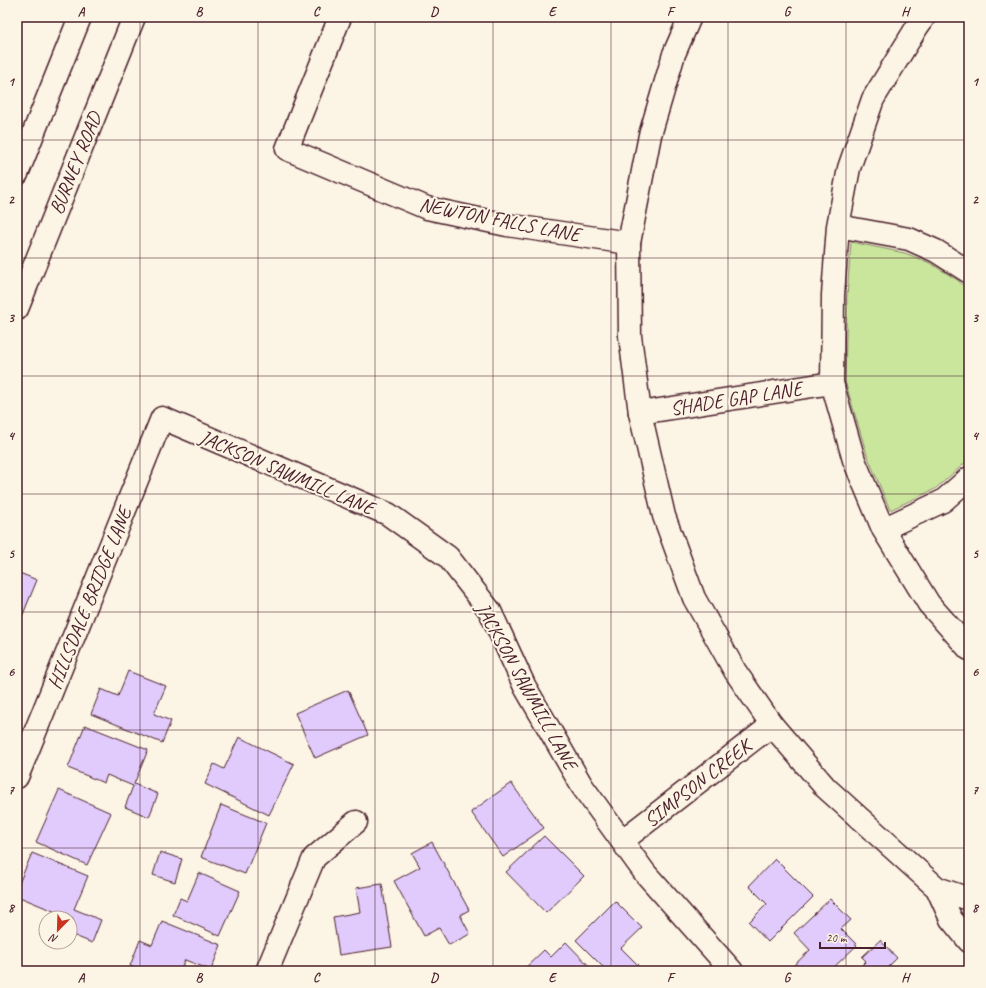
<svg xmlns="http://www.w3.org/2000/svg" width="986" height="988" viewBox="0 0 986 988" font-family="Caveat,sans-serif">
	<style>
		.green { fill: #cae69d; stroke: #8a8264 }
		.building { fill: #e0cbfc; stroke: #4a1f2b }
		.lines { fill: none; stroke-linecap: round; stroke-linejoin: round }
		.street-casing { stroke: #4a1f2b; stroke-width: 25 }
		.secondary-casing { stroke: #4a1f2b; stroke-width: 25 }
		.street { stroke: #fcf5e5; stroke-width: 22 }
		.secondary { stroke: #fcf5e5; stroke-width: 22 }
		.grid { fill: none; stroke: #4a1f2b; stroke-width: 1; stroke-opacity: 0.55 }
		.labels { text-anchor: middle; stroke-width: 4; stroke-linejoin: round; paint-order: stroke }
		.street-label { font-size: 20px; fill: #4a1f2b; stroke: #fcf5e5 }
		.neatline { fill: none; stroke: #4a1f2b; stroke-width: 1.5 }
		.grid-label { font-size: 13px; text-anchor: middle; font-weight: bold; fill: #4a1f2b }
	</style>
	<rect width="100%" height="100%" fill="#fcf5e5"/>
	<filter id="ink" filterUnits="userSpaceOnUse"><feTurbulence type="fractalNoise" baseFrequency=".025" numOctaves="2"/><feDisplacementMap in="SourceGraphic" scale="8" xChannelSelector="R" yChannelSelector="G"/><feConvolveMatrix kernelMatrix="1 2 1 2 8 2 1 2 1" color-interpolation-filters="sRGB"/></filter>
	<g filter="url(#ink)">
		<!-- green -->
		<path class="green" d="M 851,242 L 905,253 L 930,263 L 959,281 L 969,293 L 969,457 L 965,463 L 935,489 L 890,510 L 867,455 L 845,381 L 847,296 Z"/>
		<!-- building -->
		<path class="building" d="M 17,572 L 37,580 L 17,629 Z
			M 128,671 L 166,686 L 154,714 L 171,721 L 162,743 L 91,714 L 101,689 L 118,696 Z
			M 348,690 L 368,735 L 315,758 L 295,713 Z
			M 85,725 L 148,750 L 134,784 L 158,794 L 149,817 L 125,807 L 133,786 L 107,775 L 104,783 L 68,768 Z
			M 239,737 L 294,764 L 269,815 L 205,784 L 214,764 L 224,769 Z
			M 511,783 L 544,828 L 503,857 L 471,812 Z
			M 59,790 L 111,813 L 87,865 L 36,842 Z
			M 221,805 L 266,823 L 245,874 L 201,857 Z
			M 544,836 L 584,876 L 546,913 L 506,872 Z
			M 432,842 L 469,910 L 460,915 L 470,934 L 449,945 L 439,928 L 424,936 L 394,881 L 420,867 L 412,853 Z
			M 160,852 L 182,859 L 175,882 L 153,875 Z
			M 32,853 L 88,876 L 74,909 L 101,920 L 92,943 L 70,934 L 70,925 L 73,919 L 17,896 L 17,888 Z
			M 775,859 L 813,897 L 768,942 L 749,922 L 767,904 L 749,886 Z
			M 199,873 L 240,891 L 220,936 L 173,915 L 180,898 L 187,901 Z
			M 382,884 L 392,947 L 339,955 L 333,917 L 360,912 L 356,888 Z
			M 830,899 L 851,920 L 841,929 L 857,945 L 830,971 L 792,971 L 790,969 L 810,950 L 794,933 Z
			M 615,901 L 642,928 L 621,948 L 638,965 L 632,971 L 607,971 L 576,940 Z
			M 162,921 L 221,945 L 211,970 L 185,960 L 180,971 L 143,971 L 130,966 L 140,940 L 152,945 Z
			M 880,940 L 897,958 L 884,971 L 856,971 L 866,961 L 862,957 Z
			M 566,942 L 594,971 L 522,971 L 544,950 L 551,957 Z"/>
		<g class="lines">
			<!-- street casing -->
			<g class="street-casing">
				<path id="street" d="M 340,17 L 287,149 L 427,208 L 507,225 L 629,243
					M 924,17 L 917,27 L 873,99 L 849,168 L 838,226 L 833,295 L 832,383 L 854,460 L 883,529 L 929,604 L 969,649
					M 838,226 L 909,239 L 936,251 L 969,272
					M 640,413 L 832,383
					M 883,529 L 943,501 L 969,478
					M 17,777 L 162,418 L 388,514 L 448,557 L 490,611 L 525,687 L 582,786 L 645,873 L 732,971
					M 622,841 L 772,725
					M 267,971 L 314,858 L 356,822"/>
			</g>
			<!-- secondary casing -->
			<g class="secondary-casing">
				<path id="secondary" d="M 690,17 L 674,54 L 650,135 L 629,243 L 630,336 L 640,413 L 664,516 L 694,598 L 735,671 L 772,725 L 826,788 L 937,888 L 969,899
					M 17,174 L 80,17
					M 17,309 L 134,17
					M 937,888 L 951,919 L 969,941"/>
			</g>
			<!-- street -->
			<use href="#street" class="street"/>
			<!-- secondary -->
			<use href="#secondary" class="secondary"/>
		</g>
	</g>
	<!-- grid -->
	<path class="grid" d="M 140,17 L 140,971M 258,17 L 258,971M 375,17 L 375,971M 493,17 L 493,971M 611,17 L 611,971M 728,17 L 728,971M 846,17 L 846,971M 17,140 L 969,140M 17,258 L 969,258M 17,376 L 969,376M 17,494 L 969,494M 17,612 L 969,612M 17,730 L 969,730M 17,848 L 969,848"/>
	<g class="labels">
		<!-- street labels -->
		<g class="street-label">
			<text transform="translate(75 163) rotate(-68)" y="7">BURNEY ROAD</text>
			<text transform="translate(500 219) rotate(11)" y="7">NEWTON FALLS LANE</text>
			<text transform="translate(736 398) rotate(-9)" y="7">SHADE GAP LANE</text>
			<text transform="translate(287 472) rotate(23)" y="7">JACKSON SAWMILL LANE</text>
			<text transform="translate(89 598) rotate(-68)" y="7">HILLSDALE BRIDGE LANE</text>
			<text transform="translate(527 686) rotate(61)" y="7">JACKSON SAWMILL LANE</text>
			<text transform="translate(697 783) rotate(-38)" y="7">SIMPSON CREEK</text>
		</g>
	</g>
	<!-- margin -->
	<rect width="986" height="988" fill="none" stroke="#fcf5e5" stroke-width="44"/>
	<!-- north arrow -->
	<g transform="translate(58 930) rotate(203)"><circle r="19" fill="#fcf5e5" stroke="#b59f9b"/>
	<path d="M0-3L7 15L0 10L-7 15Z" fill="#c8321e"/>
	<text y="-6" font-size="11" font-weight="bold" text-anchor="middle" fill="#4a1f2b">N</text>
	</g>
	<!-- scale -->
	<path d="M820 942v6h65v-6" fill="none" stroke="#4a1f2b" stroke-width="2"/>
	<text x="826" y="942" font-size="12" fill="#4a1f2b" stroke="#fcf5e5" stroke-width="3" paint-order="stroke">20 m</text>
	<rect x="22" y="22" width="942" height="944" class="neatline"/>
	<g class="grid-label">
		<text x="81" y="16">A</text>
		<text x="199" y="16">B</text>
		<text x="316" y="16">C</text>
		<text x="434" y="16">D</text>
		<text x="552" y="16">E</text>
		<text x="670" y="16">F</text>
		<text x="787" y="16">G</text>
		<text x="905" y="16">H</text>
		<text x="11" y="86">1</text>
		<text x="975" y="86">1</text>
		<text x="11" y="204">2</text>
		<text x="975" y="204">2</text>
		<text x="11" y="322">3</text>
		<text x="975" y="322">3</text>
		<text x="11" y="440">4</text>
		<text x="975" y="440">4</text>
		<text x="11" y="558">5</text>
		<text x="975" y="558">5</text>
		<text x="11" y="676">6</text>
		<text x="975" y="676">6</text>
		<text x="11" y="794">7</text>
		<text x="975" y="794">7</text>
		<text x="11" y="912">8</text>
		<text x="975" y="912">8</text>
		<text x="81" y="982">A</text>
		<text x="199" y="982">B</text>
		<text x="316" y="982">C</text>
		<text x="434" y="982">D</text>
		<text x="552" y="982">E</text>
		<text x="670" y="982">F</text>
		<text x="787" y="982">G</text>
		<text x="905" y="982">H</text>
	</g>
</svg>
